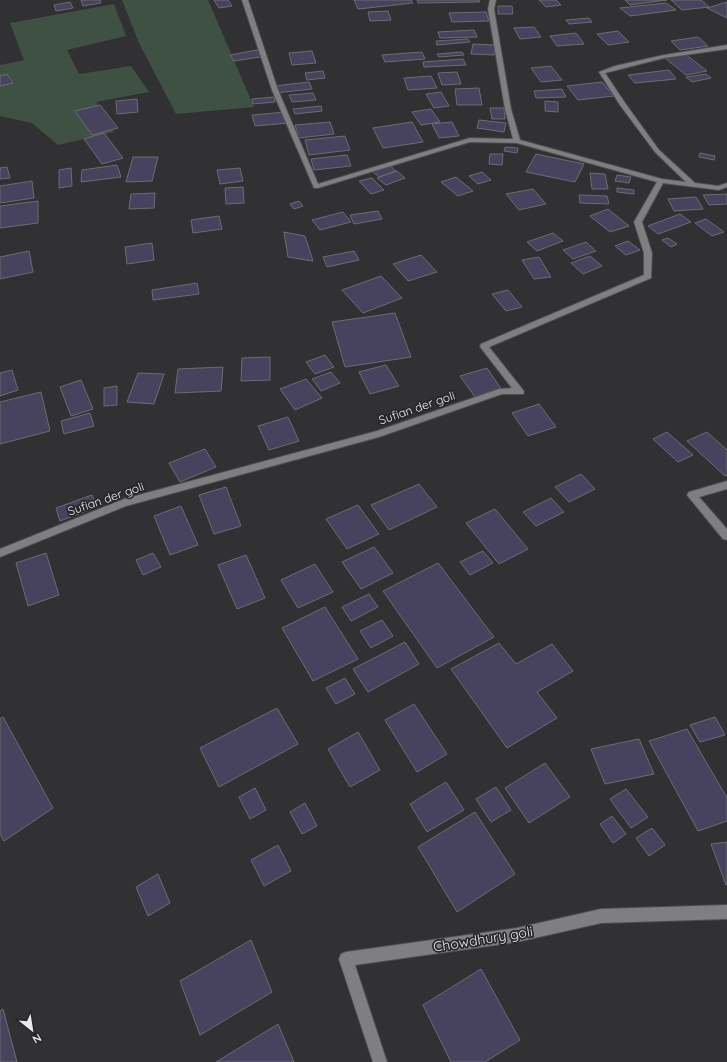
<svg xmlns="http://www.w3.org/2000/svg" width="727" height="1062" viewBox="0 0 727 1062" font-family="Quicksand,sans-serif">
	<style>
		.green { fill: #3f5142 }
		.building { fill: #47425d; stroke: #6d6c6f }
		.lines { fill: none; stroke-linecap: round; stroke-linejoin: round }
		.minor-casing { stroke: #4f4f52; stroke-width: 2 }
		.minor { fill: #7f7f82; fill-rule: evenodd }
		.labels { text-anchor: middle; stroke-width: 3.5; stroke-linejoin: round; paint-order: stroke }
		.street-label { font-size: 12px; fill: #e9e9ea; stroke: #27272a }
		.near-street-label { font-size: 14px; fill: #e9e9ea; stroke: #27272a }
	</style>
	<rect width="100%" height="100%" fill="#313134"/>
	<!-- green -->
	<path class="green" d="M 122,0 L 208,0 L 254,107 L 176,114 L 139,43 Z
		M 114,4 L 126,36 L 67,50 L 79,74 L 131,66 L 149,92 L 96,102 L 114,132 L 58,145 L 32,123 L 0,116 L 0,65 L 24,60 L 10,23 Z"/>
	<!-- building -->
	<path class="building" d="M 81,0 L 100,0 L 101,3 L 83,6 Z
		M 214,0 L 228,0 L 232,6 L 219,8 Z
		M 354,0 L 411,0 L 413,3 L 358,9 Z
		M 417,0 L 479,0 L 480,2 L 418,3 Z
		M 539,0 L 556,0 L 561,5 L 546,7 Z
		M 625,0 L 667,0 L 630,5 Z
		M 671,0 L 701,0 L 709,7 L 682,10 Z
		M 70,2 L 73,8 L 56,11 L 54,5 Z
		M 727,2 L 727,18 L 707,8 Z
		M 666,3 L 676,10 L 630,16 L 620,8 Z
		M 498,6 L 512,6 L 513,14 L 498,14 Z
		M 388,11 L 391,20 L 370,21 L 368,12 Z
		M 486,12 L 489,21 L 452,22 L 449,13 Z
		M 589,18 L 592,22 L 569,24 L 566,20 Z
		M 534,27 L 541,37 L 520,39 L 514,28 Z
		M 474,30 L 477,37 L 440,38 L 438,32 Z
		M 618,31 L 629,42 L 608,45 L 597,34 Z
		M 576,33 L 584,44 L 557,46 L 550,36 Z
		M 698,37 L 708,46 L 680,50 L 671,41 Z
		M 468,39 L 470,42 L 437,45 L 436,41 Z
		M 473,44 L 495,45 L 494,55 L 471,54 Z
		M 262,49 L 266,56 L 234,61 L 230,55 Z
		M 312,51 L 316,63 L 292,65 L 289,53 Z
		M 422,52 L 425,59 L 385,62 L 382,55 Z
		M 462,52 L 464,55 L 439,57 L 437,54 Z
		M 685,54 L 707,71 L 686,75 L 665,58 Z
		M 463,59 L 466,65 L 424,67 L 423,62 Z
		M 551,66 L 562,80 L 541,82 L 531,68 Z
		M 669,70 L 676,79 L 635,83 L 628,75 Z
		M 323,71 L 325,78 L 307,80 L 305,73 Z
		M 457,72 L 461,84 L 442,85 L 438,73 Z
		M 7,74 L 13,83 L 0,86 L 0,76 Z
		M 706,74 L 711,78 L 692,82 L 686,77 Z
		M 431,76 L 437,88 L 408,90 L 404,78 Z
		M 309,82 L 312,89 L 276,93 L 274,86 Z
		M 602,82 L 614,96 L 578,100 L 567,86 Z
		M 479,88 L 482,105 L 457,105 L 455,89 Z
		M 562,89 L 566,97 L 536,98 L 534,91 Z
		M 441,92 L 449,106 L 434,108 L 426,94 Z
		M 313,93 L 316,100 L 292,102 L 289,95 Z
		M 274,97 L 275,102 L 253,104 L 252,99 Z
		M 137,99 L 138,112 L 117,114 L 116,101 Z
		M 545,101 L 558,102 L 558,112 L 545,111 Z
		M 100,105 L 118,128 L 92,135 L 75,111 Z
		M 321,106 L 322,111 L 295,114 L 293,109 Z
		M 490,108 L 504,108 L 505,119 L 492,119 Z
		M 431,109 L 440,122 L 421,125 L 412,112 Z
		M 286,112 L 289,123 L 255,126 L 252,115 Z
		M 479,120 L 506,123 L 504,132 L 477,128 Z
		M 330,122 L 334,134 L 299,138 L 295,125 Z
		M 412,122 L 423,142 L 383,148 L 373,128 Z
		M 452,122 L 459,136 L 439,138 L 432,124 Z
		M 104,133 L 123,158 L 102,164 L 84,139 Z
		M 345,136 L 350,150 L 309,155 L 305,140 Z
		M 505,147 L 518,148 L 517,153 L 504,151 Z
		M 700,153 L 715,156 L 714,160 L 699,157 Z
		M 490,154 L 503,154 L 502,165 L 489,164 Z
		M 536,154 L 584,164 L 575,182 L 526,172 Z
		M 347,155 L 351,166 L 314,170 L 311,159 Z
		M 133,157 L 158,157 L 152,181 L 126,182 Z
		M 117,165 L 121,177 L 81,182 L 82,170 Z
		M 389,165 L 396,171 L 379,177 L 372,171 Z
		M 7,167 L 10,178 L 0,179 L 0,168 Z
		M 71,168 L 72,186 L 59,188 L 59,170 Z
		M 240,168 L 243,181 L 220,184 L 217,170 Z
		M 397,171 L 405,178 L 386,185 L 377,178 Z
		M 482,172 L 491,180 L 478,184 L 469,176 Z
		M 590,173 L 605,174 L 608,189 L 592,189 Z
		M 617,175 L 631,177 L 629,183 L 615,181 Z
		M 456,177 L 473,191 L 458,196 L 441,182 Z
		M 372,178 L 384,190 L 371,194 L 359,181 Z
		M 32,181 L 34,198 L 0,203 L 0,186 Z
		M 243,187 L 244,203 L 226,204 L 225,188 Z
		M 617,188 L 634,190 L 634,194 L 617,192 Z
		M 533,189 L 546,204 L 519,210 L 506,194 Z
		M 155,193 L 154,208 L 129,209 L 131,194 Z
		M 727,194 L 727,204 L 709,205 L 703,195 Z
		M 579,195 L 607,196 L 609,204 L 580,203 Z
		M 696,197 L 703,209 L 674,211 L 668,199 Z
		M 38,201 L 38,223 L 0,228 L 0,206 Z
		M 299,201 L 303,206 L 294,209 L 290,204 Z
		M 608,209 L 629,226 L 610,232 L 590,216 Z
		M 378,211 L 382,219 L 354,224 L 350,215 Z
		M 343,212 L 351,222 L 320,230 L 312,220 Z
		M 680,214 L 691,222 L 658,234 L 648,226 Z
		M 219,216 L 222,229 L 193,233 L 191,220 Z
		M 706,219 L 724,232 L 712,236 L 695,223 Z
		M 284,232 L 305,236 L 313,261 L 288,257 Z
		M 553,233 L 563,241 L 537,251 L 527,242 Z
		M 668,238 L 677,244 L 671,247 L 662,240 Z
		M 628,241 L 640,250 L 626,255 L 615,246 Z
		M 586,242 L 596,251 L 573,259 L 563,250 Z
		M 152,243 L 154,260 L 127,264 L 125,247 Z
		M 29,251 L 33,272 L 0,279 L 0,257 Z
		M 354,251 L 359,260 L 327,267 L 323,257 Z
		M 421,255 L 437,272 L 408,281 L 393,264 Z
		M 590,256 L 602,266 L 583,274 L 571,263 Z
		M 539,257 L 551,277 L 534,279 L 522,260 Z
		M 381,276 L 402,298 L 363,313 L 342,290 Z
		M 197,283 L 199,294 L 153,300 L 152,290 Z
		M 508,290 L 522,307 L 506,311 L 492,294 Z
		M 395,313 L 411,357 L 345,367 L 332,322 Z
		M 325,355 L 334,367 L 315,374 L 306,362 Z
		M 270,357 L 270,380 L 241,381 L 242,358 Z
		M 386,365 L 399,386 L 370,394 L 359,372 Z
		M 223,367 L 221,391 L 175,393 L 178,369 Z
		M 487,368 L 502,390 L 475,397 L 460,376 Z
		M 12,370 L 18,390 L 0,396 L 0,373 Z
		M 331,372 L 340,383 L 321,391 L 312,379 Z
		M 138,373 L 164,374 L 154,404 L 127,402 Z
		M 306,379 L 322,398 L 295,410 L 280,389 Z
		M 81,380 L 93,409 L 71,416 L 60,387 Z
		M 117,386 L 117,405 L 104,406 L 104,388 Z
		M 41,392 L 50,431 L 0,444 L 0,402 Z
		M 539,404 L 556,427 L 528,436 L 512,413 Z
		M 90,413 L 94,426 L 64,434 L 61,421 Z
		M 288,417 L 299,441 L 269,450 L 258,426 Z
		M 667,432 L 693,455 L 678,462 L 653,439 Z
		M 707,432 L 727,450 L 727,475 L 725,476 L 687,441 Z
		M 205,449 L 216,467 L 180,482 L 169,463 Z
		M 581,474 L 595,489 L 569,502 L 555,487 Z
		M 419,484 L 437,507 L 389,530 L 371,505 Z
		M 226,487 L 241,526 L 214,534 L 199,495 Z
		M 92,495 L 97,507 L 60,521 L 56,508 Z
		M 551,498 L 564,512 L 536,526 L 523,512 Z
		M 358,505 L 379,534 L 347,549 L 326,519 Z
		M 181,506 L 198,545 L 170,555 L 154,516 Z
		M 495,509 L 528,549 L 499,564 L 466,523 Z
		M 374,547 L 393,573 L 361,589 L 342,562 Z
		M 483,551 L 493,563 L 470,575 L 460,562 Z
		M 46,553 L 59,595 L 28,606 L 16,563 Z
		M 153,553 L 161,567 L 143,575 L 136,560 Z
		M 246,555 L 265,598 L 237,609 L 218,565 Z
		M 438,563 L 494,637 L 437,668 L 383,591 Z
		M 315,564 L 333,592 L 298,608 L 281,580 Z
		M 369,594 L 378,607 L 351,621 L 342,607 Z
		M 325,607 L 358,659 L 313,681 L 282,628 Z
		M 382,620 L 393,636 L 371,648 L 360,631 Z
		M 405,642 L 419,664 L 368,692 L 353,669 Z
		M 499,643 L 516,664 L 552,644 L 573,671 L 537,692 L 557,718 L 507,748 L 451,669 Z
		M 345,678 L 355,694 L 336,704 L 326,688 Z
		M 414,704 L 447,754 L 417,772 L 385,720 Z
		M 277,708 L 298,744 L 219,787 L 200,748 Z
		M 3,717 L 53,808 L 4,841 L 0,834 L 0,719 Z
		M 715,717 L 725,735 L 700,742 L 690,725 Z
		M 687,729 L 727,798 L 727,821 L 698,831 L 649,741 Z
		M 358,732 L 380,770 L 350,787 L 328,749 Z
		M 639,739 L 654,774 L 605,784 L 591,749 Z
		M 545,763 L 570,797 L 529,823 L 505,788 Z
		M 446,782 L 464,810 L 427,832 L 410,804 Z
		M 496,787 L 511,810 L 491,822 L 476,799 Z
		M 255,788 L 266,810 L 250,819 L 239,797 Z
		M 626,789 L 648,817 L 631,828 L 610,799 Z
		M 305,803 L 317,826 L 302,834 L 290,812 Z
		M 475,812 L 515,874 L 457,912 L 418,847 Z
		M 612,816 L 626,834 L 613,843 L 600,824 Z
		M 652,828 L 665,845 L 649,856 L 636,838 Z
		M 727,842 L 727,885 L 726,885 L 711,844 Z
		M 278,845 L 291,871 L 264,886 L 251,860 Z
		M 158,874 L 170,903 L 148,916 L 136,887 Z
		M 251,940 L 272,992 L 200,1035 L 180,981 Z
		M 481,969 L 520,1040 L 485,1062 L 451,1062 L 423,1005 Z
		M 3,1009 L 17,1062 L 0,1062 L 0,1011 Z
		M 278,1024 L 294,1062 L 216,1062 Z"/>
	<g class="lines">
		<!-- minor casing -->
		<g class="minor-casing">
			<path id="minor" d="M 242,0 L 248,0 L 278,90 L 318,184 L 470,138 L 513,139 L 505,109 L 488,9 L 490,0 L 496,0 L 494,9 L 511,109 L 520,140 L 662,179 L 686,182 L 655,152 L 620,105 L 599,72 L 615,66 L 664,55 L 727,45 L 727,49 L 664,58 L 605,73 L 625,103 L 659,150 L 695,183 L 718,186 L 727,183 L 727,187 L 719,190 L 663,183 L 642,222 L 652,253 L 651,278 L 489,347 L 523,390 L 524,392 L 523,394 L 502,394 L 379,437 L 126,506 L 0,557 L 0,549 L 124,499 L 377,431 L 499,389 L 512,388 L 481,348 L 480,346 L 481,344 L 644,275 L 644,253 L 634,222 L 657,182 L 517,143 L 470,142 L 318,188 L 314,188 L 272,90 Z
				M 727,481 L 727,489 L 699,497 L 727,529 L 727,540 L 723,539 L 687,495 L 689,492 Z
				M 727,905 L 727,919 L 601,923 L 517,942 L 355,965 L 387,1062 L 373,1062 L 339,959 L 341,954 L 346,952 L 517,928 L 601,909 Z"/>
		</g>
		<!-- minor -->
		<use href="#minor" class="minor"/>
	</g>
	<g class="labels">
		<!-- street labels -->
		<g class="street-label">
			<text transform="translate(417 408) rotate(-19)" y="4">Sufian der goli</text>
			<text transform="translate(106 499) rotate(-19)" y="4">Sufian der goli</text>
		</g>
		<!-- near-street labels -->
		<g class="near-street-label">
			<text transform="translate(483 939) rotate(-9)" y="5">Chowdhury goli</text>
		</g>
	</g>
	<!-- north arrow -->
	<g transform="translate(32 1030) rotate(150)" stroke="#27272a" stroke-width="3" paint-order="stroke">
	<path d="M0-3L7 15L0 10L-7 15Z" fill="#e9e9ea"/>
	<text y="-6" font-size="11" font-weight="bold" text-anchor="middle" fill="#e9e9ea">N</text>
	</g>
</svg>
